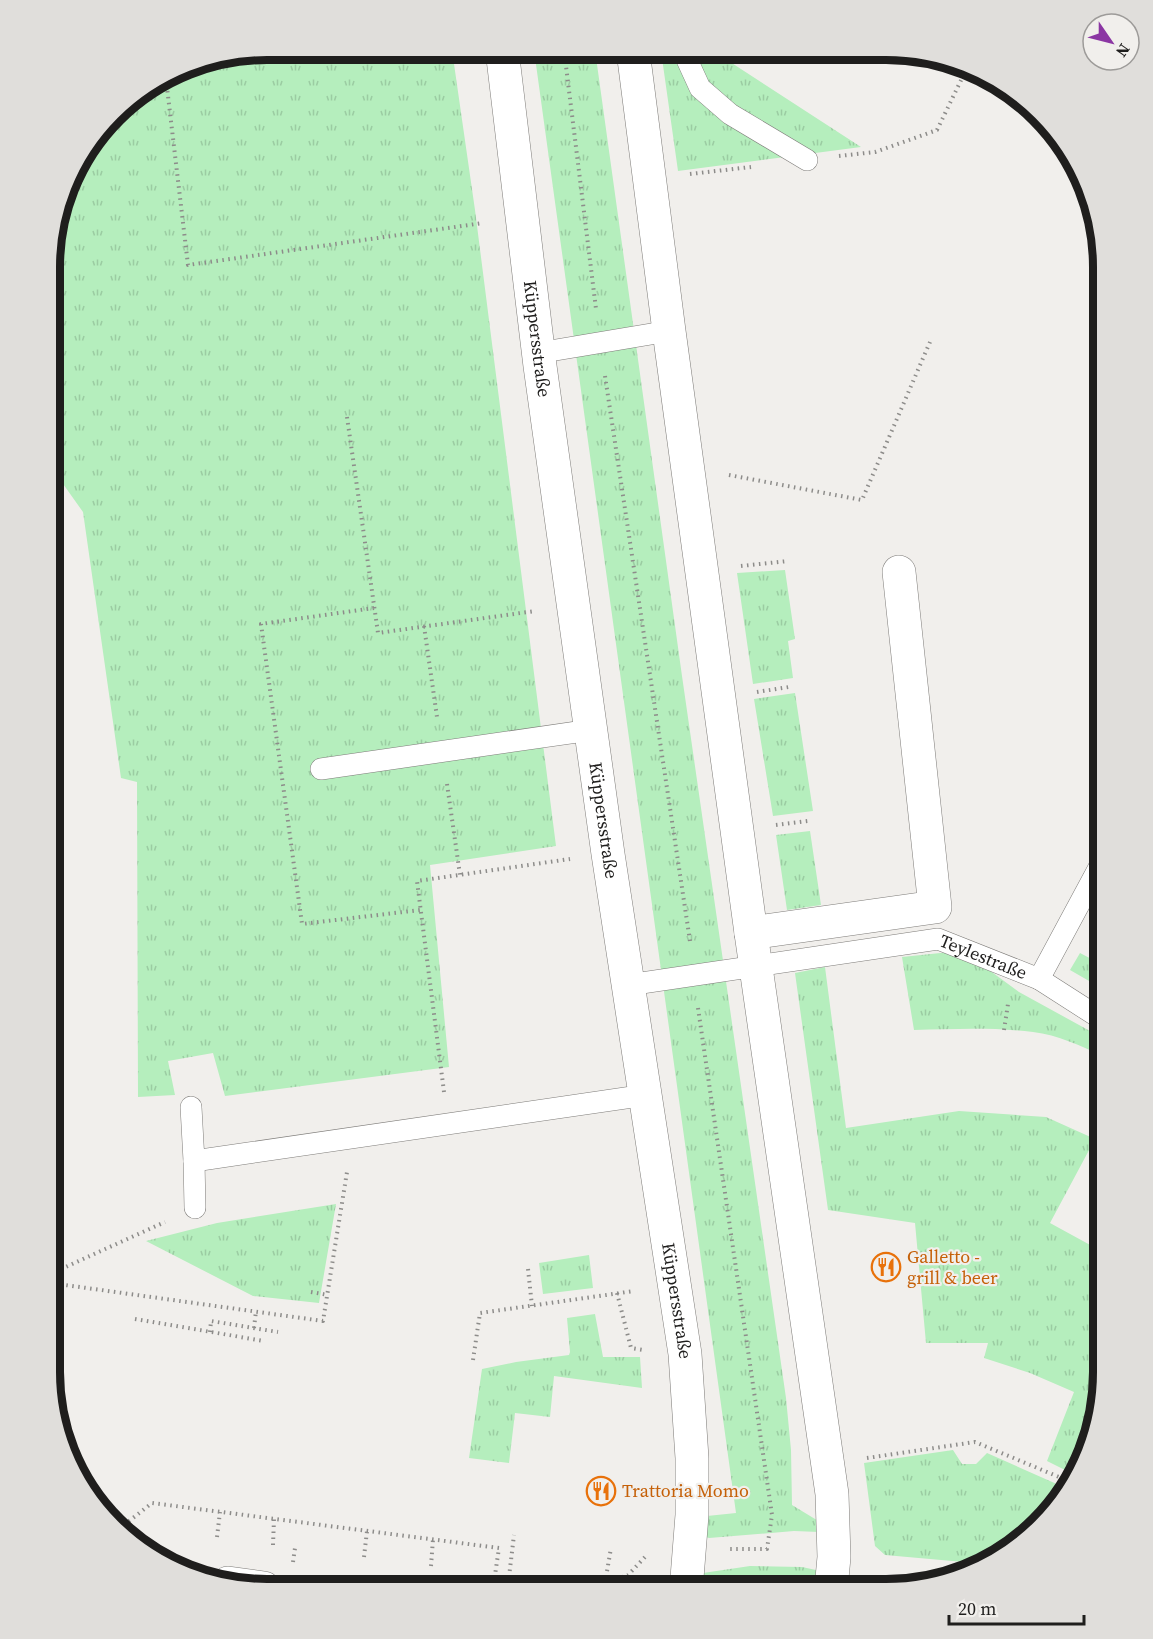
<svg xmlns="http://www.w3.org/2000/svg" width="1153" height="1639" viewBox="0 0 1153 1639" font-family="'Source Serif 4',serif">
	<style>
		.grass { fill: url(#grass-tufts) }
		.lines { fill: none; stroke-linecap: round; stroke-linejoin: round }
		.service-casing { stroke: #7e7c79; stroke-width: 22 }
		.minor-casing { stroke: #7e7c79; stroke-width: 34 }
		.secondary-casing { stroke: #7e7c79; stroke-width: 34 }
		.path { stroke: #8d8c8a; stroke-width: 4; stroke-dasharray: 1.5 4.5; stroke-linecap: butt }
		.service { stroke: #fff; stroke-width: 21 }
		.minor { stroke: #fff; stroke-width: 33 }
		.secondary { stroke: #fff; stroke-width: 33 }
		.labels { text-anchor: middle; stroke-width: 4.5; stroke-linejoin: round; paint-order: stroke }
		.street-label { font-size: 18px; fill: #1f1e1d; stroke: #f1efec }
		.food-label { font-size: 18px; fill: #c56008; stroke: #f1efec; text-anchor: start }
		.rim { fill: none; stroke: #1f1e1d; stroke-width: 8 }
	</style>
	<defs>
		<pattern id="grass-tufts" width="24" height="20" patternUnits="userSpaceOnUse" patternTransform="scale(1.5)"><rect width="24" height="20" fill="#b5eebd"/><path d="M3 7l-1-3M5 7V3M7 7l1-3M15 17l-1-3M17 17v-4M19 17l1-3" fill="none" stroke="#9bcca2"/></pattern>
	</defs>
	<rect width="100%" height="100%" fill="#f1efec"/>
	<!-- grass -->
	<path class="grass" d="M 267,50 L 452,50 L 475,210 L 556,846 L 430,865 L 449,1067 L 225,1096 L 213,1053 L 168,1061 L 175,1095 L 138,1097 L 137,782 L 121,778 L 83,512 L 51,467 L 51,238 L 78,158 L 124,103 L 196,61 Z
		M 534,50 L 595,50 L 682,676 L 786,1398 L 791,1450 L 792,1505 L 820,1522 L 819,1532 L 794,1531 L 709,1538 L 706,1537 L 707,1516 L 736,1513 Z
		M 661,51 L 728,51 L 724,58 L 861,147 L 678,171 Z
		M 785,570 L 795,639 L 788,641 L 793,678 L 753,684 L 737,573 Z
		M 795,693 L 813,811 L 773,816 L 754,699 Z
		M 810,831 L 821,905 L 787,910 L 776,835 Z
		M 950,952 L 989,970 L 1019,992 L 1090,1031 L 1103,1043 L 1103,1056 C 1081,1046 1058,1035 1033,1032 C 994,1027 953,1029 914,1030 L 902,957 Z
		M 1080,953 L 1101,964 L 1103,961 L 1103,989 L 1070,970 Z
		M 825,967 L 846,1128 L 959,1111 L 1046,1117 L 1095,1139 L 1050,1223 L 1103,1252 L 1103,1387 L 1073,1474 L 1047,1461 L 1074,1392 L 1030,1373 L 984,1358 L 988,1343 L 926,1343 L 915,1223 L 828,1210 L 795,973 Z
		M 336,1204 L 319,1303 L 253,1296 L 146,1241 L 217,1223 Z
		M 589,1255 L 593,1288 L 543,1294 L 539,1263 Z
		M 595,1314 L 603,1357 L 640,1357 L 642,1388 L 554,1376 L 550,1417 L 515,1413 L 509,1463 L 469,1458 L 482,1369 L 516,1362 L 569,1355 L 570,1352 L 567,1318 Z
		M 953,1450 L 962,1464 L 976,1464 L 987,1453 L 1068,1489 L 1067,1493 L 986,1564 L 885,1555 L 875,1546 L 864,1463 Z
		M 750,1566 L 802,1567 L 816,1570 L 815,1589 L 700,1589 L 703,1573 Z"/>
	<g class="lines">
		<!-- service casing -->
		<g class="service-casing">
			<g id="service">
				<path d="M 683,51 L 700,88 L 730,114 L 807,160"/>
				<path d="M 538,353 L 669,331"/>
				<path d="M 321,769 L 591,730"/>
				<path d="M 1039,979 L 1103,1020"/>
				<path id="s1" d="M 628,985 L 938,939 L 1039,979 L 1103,860"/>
				<path d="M 191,1107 L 194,1161 L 646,1095"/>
				<path d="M 194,1161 L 195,1208"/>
			</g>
		</g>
		<!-- minor casing -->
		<g class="minor-casing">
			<g id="minor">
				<path id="s2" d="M 502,50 L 540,366 L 608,854 L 685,1354 L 692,1458 L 692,1515 L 687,1578 L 683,1589"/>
				<path d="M 633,51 L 669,331 L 751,933 L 832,1494 L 834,1557 L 831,1589"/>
				<path d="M 751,933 L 935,907 L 899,572"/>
			</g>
		</g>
		<!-- secondary casing -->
		<g class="secondary-casing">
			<path id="secondary" d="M 228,1583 L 264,1588"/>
		</g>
		<!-- path -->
		<path class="path" d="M 564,50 L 596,309
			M 166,79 L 188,265 L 483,223
			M 839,156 L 875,152 L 937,130 L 965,72
			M 690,174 L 751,167
			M 605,376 L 690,941
			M 347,417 L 378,633 L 535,611
			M 729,475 L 862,500 L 930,342
			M 741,566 L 788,561
			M 374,608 L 261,624 L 302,924 L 420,910
			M 424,626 L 437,717
			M 757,692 L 789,687
			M 447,784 L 460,875
			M 776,825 L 808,821
			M 698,1008 L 772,1515 L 767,1549 L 728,1549
			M 1004,1030 L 1008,1004
			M 444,1092 L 417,881 L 570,859
			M 528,1269 L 532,1306
			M 50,1274 L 165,1222
			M 50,1275 L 58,1284
			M 311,1292 L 328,1295
			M 617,1293 L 631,1348 L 643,1350
			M 135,1319 L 264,1341
			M 254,1328 L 256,1311
			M 210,1332 L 211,1321 L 278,1332
			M 50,1335 L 58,1284 L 323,1321 L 347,1172
			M 473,1360 L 480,1313 L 634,1291
			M 867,1458 L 975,1442 L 1071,1482
			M 124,1525 L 152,1503 L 499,1548 L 495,1575
			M 217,1537 L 220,1512
			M 273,1545 L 274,1519
			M 364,1557 L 367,1531
			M 293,1562 L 295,1548
			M 431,1566 L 433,1539
			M 509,1577 L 514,1535
			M 605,1583 L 611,1548
			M 569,1589 L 605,1583 L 628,1575 L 645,1557 L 649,1557"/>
		<!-- service -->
		<use href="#service" class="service"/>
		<!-- minor -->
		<use href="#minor" class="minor"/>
		<!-- secondary -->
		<use href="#secondary" class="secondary"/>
	</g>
	<!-- icons -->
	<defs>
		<g id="restaurant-ring" transform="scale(1.5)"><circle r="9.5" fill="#f1efec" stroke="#e8710a" stroke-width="1.5"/><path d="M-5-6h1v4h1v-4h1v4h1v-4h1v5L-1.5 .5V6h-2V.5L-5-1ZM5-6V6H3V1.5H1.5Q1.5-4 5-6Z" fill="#e8710a"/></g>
	</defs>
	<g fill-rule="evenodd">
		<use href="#restaurant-ring" x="886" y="1267"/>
		<use href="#restaurant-ring" x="601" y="1491"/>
	</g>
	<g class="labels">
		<!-- street labels -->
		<g class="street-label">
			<text dy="6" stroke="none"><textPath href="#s2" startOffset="291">Küppersstraße</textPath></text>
			<text dy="6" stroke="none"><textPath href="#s2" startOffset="777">Küppersstraße</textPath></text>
			<text dy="6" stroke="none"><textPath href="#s1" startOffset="362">Teylestraße</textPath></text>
			<text dy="6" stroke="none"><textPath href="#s2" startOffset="1263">Küppersstraße</textPath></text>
		</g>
		<!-- food labels -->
		<g class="food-label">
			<text x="907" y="1263">Galletto -<tspan x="907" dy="21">grill &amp; beer</tspan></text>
			<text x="622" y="1497">Trattoria Momo</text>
		</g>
	</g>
	<!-- crop -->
	<path d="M0 0H1153V1639H0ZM267 60H886A207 207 0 0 1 1093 267V1372A207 207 0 0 1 886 1579H267A207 207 0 0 1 60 1372V267A207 207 0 0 1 267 60Z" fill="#e0dedb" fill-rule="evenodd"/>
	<path class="rim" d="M267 60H886A207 207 0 0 1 1093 267V1372A207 207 0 0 1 886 1579H267A207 207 0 0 1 60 1372V267A207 207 0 0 1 267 60Z"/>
	<!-- north arrow -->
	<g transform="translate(1111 42) rotate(125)"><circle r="28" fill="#f1efec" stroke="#9d9b99" stroke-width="1.5"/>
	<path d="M0-4.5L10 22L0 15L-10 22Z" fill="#8b36a3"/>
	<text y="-9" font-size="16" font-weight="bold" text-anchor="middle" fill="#1f1e1d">N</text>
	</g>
	<!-- scale -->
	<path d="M949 1615v9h135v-9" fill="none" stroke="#1f1e1d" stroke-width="3"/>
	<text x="958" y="1615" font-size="18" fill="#1f1e1d" stroke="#f1efec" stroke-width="4.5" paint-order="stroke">20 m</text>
</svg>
